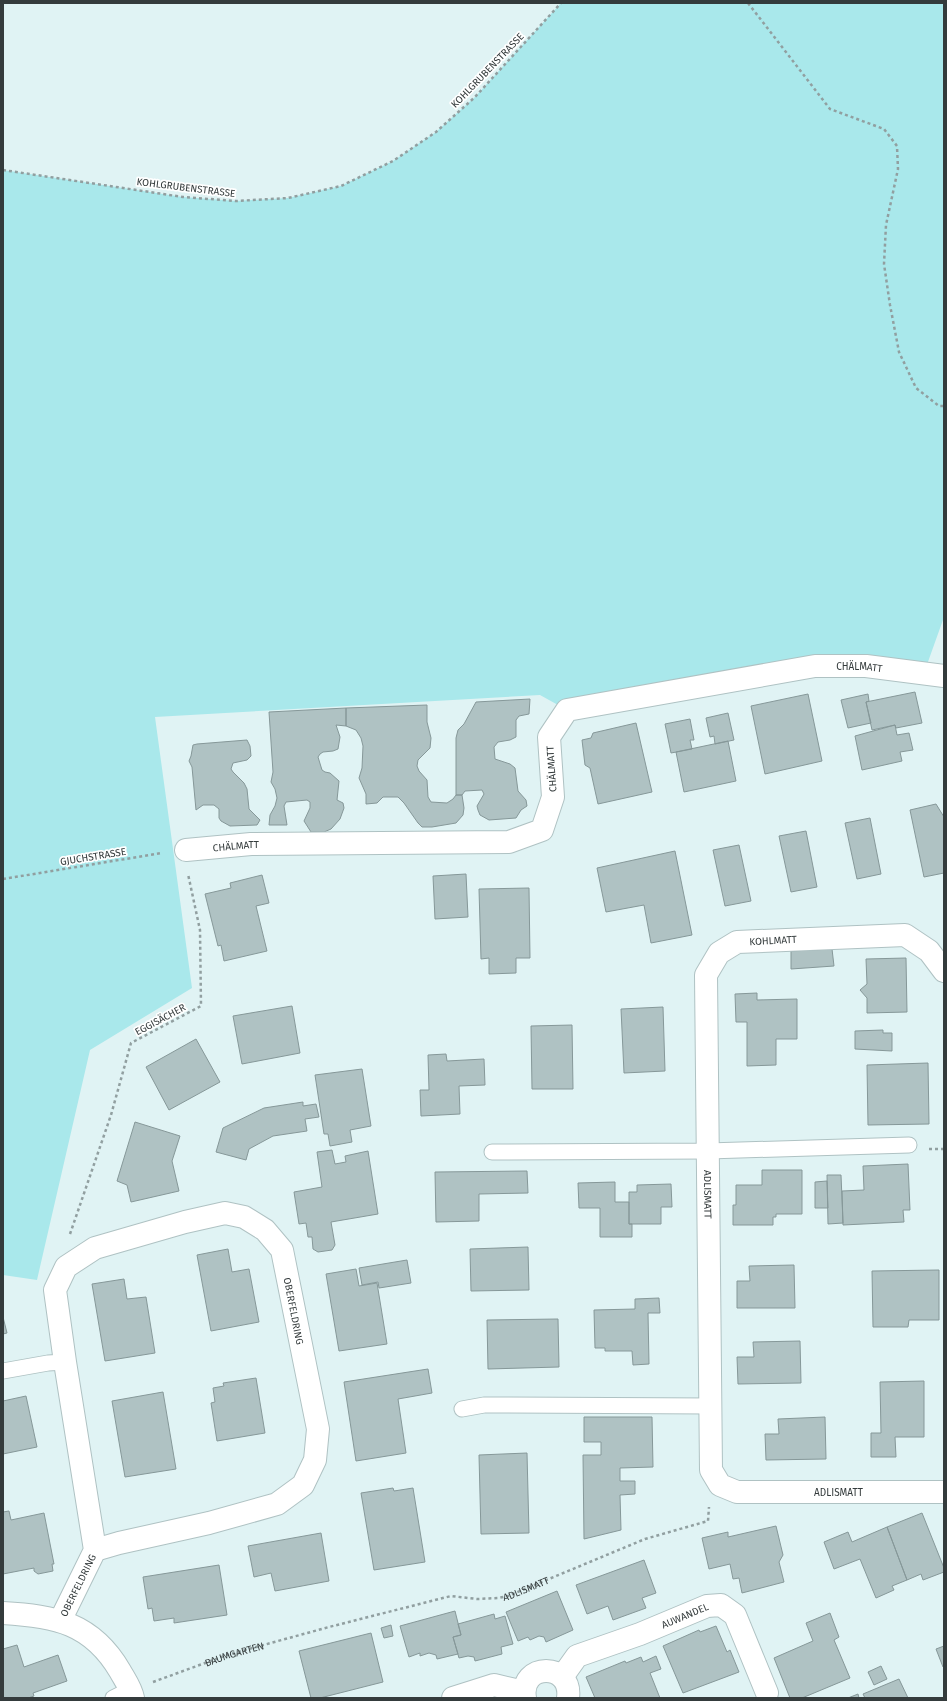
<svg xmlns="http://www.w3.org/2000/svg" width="947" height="1701" viewBox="0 0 947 1701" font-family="'Fira Sans',sans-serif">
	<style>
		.green { fill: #a9e8eb }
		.building { fill: #afc2c3; stroke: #869899 }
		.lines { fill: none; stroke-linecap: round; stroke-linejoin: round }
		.service-casing { stroke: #afc2c3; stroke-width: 17 }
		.minor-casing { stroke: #afc2c3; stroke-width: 24 }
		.path { stroke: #919fa0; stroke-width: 2.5; stroke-dasharray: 3 3; stroke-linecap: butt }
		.service { stroke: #fff; stroke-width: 15 }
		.minor { stroke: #fff; stroke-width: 22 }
		.labels { text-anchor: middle; stroke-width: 3.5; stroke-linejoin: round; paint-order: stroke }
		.street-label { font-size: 10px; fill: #343b3c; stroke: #fff }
	</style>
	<rect width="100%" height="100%" fill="#e0f3f4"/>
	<!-- green -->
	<path class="green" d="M 561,3 L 944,3 L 944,617 L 924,673 L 866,666 L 567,710 L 540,695 L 155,717 L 192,988 L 90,1050 L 37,1280 L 3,1275 L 3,170 L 183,197 L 236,201 L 288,198 L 341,186 L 393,161 L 436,132 L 475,97 Z"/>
	<!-- building -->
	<path class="building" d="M 915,692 L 922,723 L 896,728 L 895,725 L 872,730 L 866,702 Z
		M 808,694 L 822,761 L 765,774 L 751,706 Z
		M 868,694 L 869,701 L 866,702 L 871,723 L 848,728 L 841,700 Z
		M 530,699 L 529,714 L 519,716 L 516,720 L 516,737 L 510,740 L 498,742 L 494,747 L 495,759 L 510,764 L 515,768 L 518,791 L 526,800 L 527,806 L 521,810 L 516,818 L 489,820 L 480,815 L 478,810 L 477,806 L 484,794 L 482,790 L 465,791 L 462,795 L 456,795 L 456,738 L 458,730 L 464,724 L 476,702 Z
		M 427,705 L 427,722 L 431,738 L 430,748 L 418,760 L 417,766 L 419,771 L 427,780 L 428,797 L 431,802 L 447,803 L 453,799 L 456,795 L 462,795 L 464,808 L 463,815 L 456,823 L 432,827 L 422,827 L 418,823 L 404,803 L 398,797 L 383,797 L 377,803 L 366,804 L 366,794 L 359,778 L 362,768 L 363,746 L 361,738 L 356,730 L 346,726 L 346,708 Z
		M 346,708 L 346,726 L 336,725 L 340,737 L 338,749 L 333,751 L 323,752 L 320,754 L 318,757 L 322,770 L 325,772 L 330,773 L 339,781 L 337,800 L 343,803 L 344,808 L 340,819 L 331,829 L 324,832 L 311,832 L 304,821 L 310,808 L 310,802 L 307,800 L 286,802 L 284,806 L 287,825 L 269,825 L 270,815 L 275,806 L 277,798 L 275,789 L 271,782 L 273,772 L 269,712 Z
		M 728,713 L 734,740 L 715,744 L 714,736 L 710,737 L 706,718 Z
		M 690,719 L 694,740 L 690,740 L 692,749 L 671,753 L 665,724 Z
		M 636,723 L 652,792 L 598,804 L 590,768 L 585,765 L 582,740 L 591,738 L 593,733 Z
		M 895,725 L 897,735 L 909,733 L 913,750 L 900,752 L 902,761 L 862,770 L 855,736 Z
		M 247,740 L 250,746 L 251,756 L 247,760 L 233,763 L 231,769 L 233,772 L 244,783 L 247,789 L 249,809 L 260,820 L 257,825 L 230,826 L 221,821 L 219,818 L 219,809 L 214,805 L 203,805 L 196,810 L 192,767 L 189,761 L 191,756 L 193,745 L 197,744 Z
		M 728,741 L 736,781 L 684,792 L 676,752 Z
		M 936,804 L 944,817 L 944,873 L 924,877 L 910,810 Z
		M 870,818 L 881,874 L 857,879 L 845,823 Z
		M 806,831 L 817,887 L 791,892 L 779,836 Z
		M 739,845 L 751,901 L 725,906 L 713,850 Z
		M 675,851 L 692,935 L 651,943 L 644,905 L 606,912 L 597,868 Z
		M 466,874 L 468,917 L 435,919 L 433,876 Z
		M 262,875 L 269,903 L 256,906 L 267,951 L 224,961 L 221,945 L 218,946 L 205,894 L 231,888 L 230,883 Z
		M 529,888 L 530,958 L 516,958 L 516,973 L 489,974 L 489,958 L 481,959 L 479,889 Z
		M 832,949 L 834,966 L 791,969 L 791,951 Z
		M 906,958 L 907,1012 L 867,1013 L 867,998 L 860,990 L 867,984 L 866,959 Z
		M 757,993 L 757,1000 L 797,999 L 797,1039 L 776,1039 L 776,1065 L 747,1066 L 747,1022 L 736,1022 L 735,994 Z
		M 292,1006 L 300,1053 L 242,1064 L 233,1016 Z
		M 663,1007 L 665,1071 L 624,1073 L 621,1009 Z
		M 572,1025 L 573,1089 L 532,1089 L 531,1026 Z
		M 883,1030 L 883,1033 L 892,1033 L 892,1051 L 855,1049 L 855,1031 Z
		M 196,1039 L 220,1082 L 169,1110 L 146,1067 Z
		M 446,1054 L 447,1061 L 484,1059 L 485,1085 L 459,1086 L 460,1114 L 421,1116 L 420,1090 L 429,1090 L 428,1055 Z
		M 928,1063 L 929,1124 L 868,1125 L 867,1065 Z
		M 362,1069 L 371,1126 L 350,1130 L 352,1142 L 330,1146 L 328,1134 L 324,1134 L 315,1075 Z
		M 303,1102 L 303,1106 L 316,1104 L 319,1117 L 305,1119 L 307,1131 L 273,1136 L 249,1149 L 246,1160 L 216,1152 L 223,1128 L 264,1108 Z
		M 135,1122 L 180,1136 L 172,1161 L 179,1191 L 131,1202 L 127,1185 L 117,1181 Z
		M 332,1150 L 335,1164 L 346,1162 L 345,1156 L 368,1151 L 378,1214 L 331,1222 L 335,1245 L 332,1250 L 318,1252 L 313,1249 L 312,1237 L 308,1237 L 306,1223 L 299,1224 L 294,1192 L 322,1187 L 317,1152 Z
		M 908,1164 L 910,1210 L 903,1210 L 904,1222 L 843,1225 L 842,1191 L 864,1190 L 863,1166 Z
		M 762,1170 L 802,1170 L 802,1214 L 776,1214 L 776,1217 L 773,1217 L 773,1225 L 733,1225 L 733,1205 L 736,1205 L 736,1185 L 762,1185 Z
		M 527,1171 L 528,1193 L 479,1194 L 479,1221 L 436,1222 L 435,1172 Z
		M 827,1175 L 841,1175 L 843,1223 L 828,1224 Z
		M 827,1181 L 828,1208 L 815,1208 L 815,1182 Z
		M 615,1182 L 615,1202 L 629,1202 L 629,1224 L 632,1224 L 632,1237 L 600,1237 L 600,1208 L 579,1208 L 578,1183 Z
		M 671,1184 L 672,1207 L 661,1207 L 661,1224 L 629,1224 L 629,1192 L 637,1192 L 637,1185 Z
		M 528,1247 L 529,1290 L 471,1291 L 470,1249 Z
		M 228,1249 L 232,1272 L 249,1269 L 259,1322 L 211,1331 L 197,1255 Z
		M 407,1260 L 411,1283 L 379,1288 L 378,1282 L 362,1285 L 359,1268 Z
		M 794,1265 L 795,1308 L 737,1308 L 737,1281 L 750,1281 L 749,1266 Z
		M 356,1269 L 359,1286 L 377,1283 L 387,1344 L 339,1351 L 326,1274 Z
		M 939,1270 L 939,1320 L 909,1320 L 908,1327 L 873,1327 L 872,1271 Z
		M 124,1279 L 127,1299 L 146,1297 L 155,1353 L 105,1361 L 92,1284 Z
		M 659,1298 L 660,1313 L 648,1313 L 649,1364 L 633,1365 L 632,1351 L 605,1351 L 605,1348 L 595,1348 L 594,1310 L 635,1309 L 635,1299 Z
		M 3,1317 L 7,1333 L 3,1334 Z
		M 558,1319 L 559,1367 L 488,1369 L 487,1320 Z
		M 800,1341 L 801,1383 L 738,1384 L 737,1357 L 754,1357 L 753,1342 Z
		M 428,1369 L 432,1393 L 398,1399 L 406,1453 L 356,1461 L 344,1382 Z
		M 256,1378 L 265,1433 L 217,1441 L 211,1403 L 215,1402 L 213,1388 L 224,1386 L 223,1383 Z
		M 924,1381 L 924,1437 L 895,1437 L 896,1457 L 871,1457 L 871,1433 L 881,1433 L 880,1382 Z
		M 163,1392 L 176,1469 L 125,1477 L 112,1401 Z
		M 26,1396 L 37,1447 L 3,1454 L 3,1401 Z
		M 584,1417 L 652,1417 L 653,1467 L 620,1468 L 620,1481 L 635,1481 L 635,1494 L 620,1495 L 621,1530 L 584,1539 L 583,1455 L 601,1455 L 601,1442 L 584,1442 Z
		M 825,1417 L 826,1459 L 766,1460 L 765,1434 L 779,1434 L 778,1419 Z
		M 527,1453 L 529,1533 L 481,1534 L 479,1455 Z
		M 393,1488 L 394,1491 L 413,1488 L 425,1562 L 374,1570 L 361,1493 Z
		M 9,1511 L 11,1520 L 44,1513 L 54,1564 L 52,1564 L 53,1571 L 38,1574 L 34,1571 L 34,1568 L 3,1574 L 3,1512 Z
		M 922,1513 L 944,1568 L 944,1572 L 923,1580 L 921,1574 L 907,1580 L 887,1527 Z
		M 776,1526 L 783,1555 L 779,1562 L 784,1582 L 742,1593 L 739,1578 L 733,1579 L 730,1564 L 709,1569 L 702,1538 L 728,1532 L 728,1537 Z
		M 887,1527 L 907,1580 L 892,1586 L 894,1590 L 876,1598 L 860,1559 L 834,1569 L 824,1542 L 848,1532 L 852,1542 Z
		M 321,1533 L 329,1581 L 275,1591 L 271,1573 L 254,1577 L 248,1546 Z
		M 644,1560 L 656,1593 L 642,1598 L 646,1608 L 613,1620 L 608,1606 L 587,1614 L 576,1585 Z
		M 219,1565 L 227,1615 L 174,1623 L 174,1618 L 154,1621 L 152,1608 L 148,1609 L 143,1577 Z
		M 557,1591 L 573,1630 L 546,1642 L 544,1637 L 539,1636 L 530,1640 L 528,1637 L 518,1641 L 506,1612 Z
		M 455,1611 L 461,1635 L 453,1637 L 458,1654 L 437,1659 L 436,1655 L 429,1653 L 420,1656 L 420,1653 L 409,1657 L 400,1626 Z
		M 830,1613 L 839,1637 L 834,1640 L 850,1678 L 802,1698 L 790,1698 L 774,1658 L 813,1641 L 806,1623 Z
		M 494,1614 L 495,1619 L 505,1616 L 513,1644 L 501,1647 L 502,1654 L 475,1661 L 474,1657 L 468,1656 L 459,1658 L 453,1637 L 461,1635 L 458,1624 Z
		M 391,1625 L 393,1636 L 384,1638 L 381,1628 Z
		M 716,1626 L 727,1652 L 730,1650 L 739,1672 L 683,1693 L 663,1646 L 699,1630 L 700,1632 Z
		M 371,1633 L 383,1682 L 320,1698 L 311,1698 L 299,1651 Z
		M 17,1645 L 24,1667 L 58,1655 L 67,1681 L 33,1693 L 34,1696 L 28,1698 L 3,1698 L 3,1649 Z
		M 944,1646 L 944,1667 L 943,1667 L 936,1649 Z
		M 656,1656 L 661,1669 L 650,1673 L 660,1698 L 595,1698 L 586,1677 L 625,1661 L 626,1663 L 641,1657 L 643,1662 Z
		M 881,1666 L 887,1679 L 874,1685 L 868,1672 Z
		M 899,1679 L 908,1698 L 865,1698 L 863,1694 Z
		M 858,1694 L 859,1698 L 848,1698 Z"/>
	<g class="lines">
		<!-- service casing -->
		<g class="service-casing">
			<path id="service" d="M 492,1152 L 708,1151 L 909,1145
				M 3,1371 L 48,1363 L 65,1362
				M 462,1409 L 484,1405 L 711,1406
				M 113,1698 L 131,1689"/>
		</g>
		<!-- minor casing -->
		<g class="minor-casing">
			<g id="minor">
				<path id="s2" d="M 186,850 L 251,844 L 509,842 L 542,830 L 553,797 L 549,737 L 567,710 L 815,666 L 866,666 L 944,676"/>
				<path id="s3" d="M 944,971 L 929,951 L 905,935 L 737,942 L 719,953 L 706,975 L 711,1470 L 720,1485 L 737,1492 L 944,1492"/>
				<path d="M 3,1613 C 55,1616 92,1623 120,1671 C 125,1680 131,1688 133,1698"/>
				<path id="s4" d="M 60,1621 L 95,1550 L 119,1543 L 209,1523 L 277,1504 L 303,1485 L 315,1460 L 318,1429 L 282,1250 L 265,1230 L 244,1217 L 225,1213 L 185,1222 L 95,1248 L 66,1267 L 55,1290 L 65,1362 L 95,1550"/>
				<path id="s5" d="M 562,1677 L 577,1656 L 640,1634 L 707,1606 L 721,1605 L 735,1615 L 767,1693"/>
				<path d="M 453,1698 L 494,1685 L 524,1692"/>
				<path d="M 525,1698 C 519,1662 573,1662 568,1698"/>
			</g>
		</g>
		<!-- path -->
		<g class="path">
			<path d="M 748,3 L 830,109 L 884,129 L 897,146 L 898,169 L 886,225 L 884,264 L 890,305 L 899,352 L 916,388 L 939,406 L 944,406"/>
			<path d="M 3,170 L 183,197 L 236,201 L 288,198 L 341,186 L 393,161 L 436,132 L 475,97 L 561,3"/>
			<path d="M 3,879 L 162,853"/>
			<path d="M 929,1149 L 944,1149"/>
			<path d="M 70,1234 L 111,1115 L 131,1043 L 201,1006 L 200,930 L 188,874"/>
			<path id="s1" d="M 153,1682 L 227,1655 L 329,1627 L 451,1596 L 477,1599 L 498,1598 L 508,1596 L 645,1539 L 708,1521 L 709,1507"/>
		</g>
		<!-- service -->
		<use href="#service" class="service"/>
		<!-- minor -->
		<use href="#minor" class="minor"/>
	</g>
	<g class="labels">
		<!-- street labels -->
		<g class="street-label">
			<text transform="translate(487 70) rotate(-46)" y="4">KOHLGRUBENSTRASSE</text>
			<text transform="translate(186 187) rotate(7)" y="4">KOHLGRUBENSTRASSE</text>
			<text dy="4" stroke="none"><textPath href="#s2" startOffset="782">CHÄLMATT</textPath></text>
			<text transform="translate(551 769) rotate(-94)" y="4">CHÄLMATT</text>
			<text dy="4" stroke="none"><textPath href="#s2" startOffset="50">CHÄLMATT</textPath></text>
			<text transform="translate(93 856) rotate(-9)" y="4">GJUCHSTRASSE</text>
			<text transform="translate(773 940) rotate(-3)" y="4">KOHLMATT</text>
			<text transform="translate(160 1019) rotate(-28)" y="4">EGGISÄCHER</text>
			<text dy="4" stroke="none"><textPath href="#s3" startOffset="488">ADLISMATT</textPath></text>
			<text transform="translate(294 1311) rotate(79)" y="4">OBERFELDRING</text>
			<text dy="4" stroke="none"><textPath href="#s3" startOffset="901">ADLISMATT</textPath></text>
			<text dy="4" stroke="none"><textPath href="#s4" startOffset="40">OBERFELDRING</textPath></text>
			<text dy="4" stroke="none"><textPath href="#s1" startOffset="387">ADLISMATT</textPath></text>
			<text dy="4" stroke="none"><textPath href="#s5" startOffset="141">AUWANDEL</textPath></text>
			<text dy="4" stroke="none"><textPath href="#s1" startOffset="86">BAUMGARTEN</textPath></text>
		</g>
	</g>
	<!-- border -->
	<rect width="947" height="1701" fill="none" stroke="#343b3c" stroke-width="8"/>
</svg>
